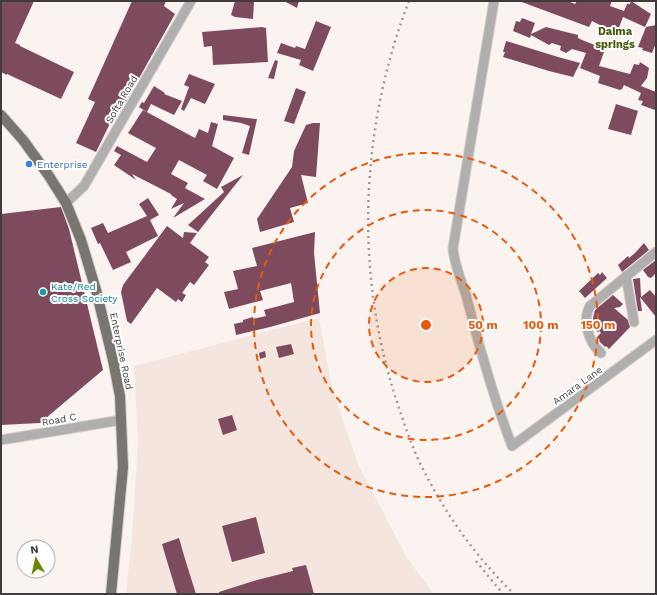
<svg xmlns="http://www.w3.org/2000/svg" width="657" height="595" viewBox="0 0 657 595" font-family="'Work Sans',sans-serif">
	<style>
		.built { fill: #f4e6df }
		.building { fill: #7e4a5d }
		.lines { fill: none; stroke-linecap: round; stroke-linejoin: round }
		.minor-casing { stroke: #d5cecc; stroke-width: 11 }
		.major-casing { stroke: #d5cecc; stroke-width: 12 }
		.minor { stroke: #b1afad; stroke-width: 9 }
		.major { stroke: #797571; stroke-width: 10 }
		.rail { stroke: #9f9a98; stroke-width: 2.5; stroke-dasharray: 2 4; stroke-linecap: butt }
		.ring { fill: none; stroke: #e8590c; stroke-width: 2; stroke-dasharray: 7 5 }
		.shop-dot { fill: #3f7fe0; stroke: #fff; stroke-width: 1.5 }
		.culture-dot { fill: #0f9aa8; stroke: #fff; stroke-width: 1.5 }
		.labels { text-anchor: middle; stroke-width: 4; stroke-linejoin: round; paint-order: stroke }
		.street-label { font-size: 10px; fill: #3f3c3b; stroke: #fff }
		.shop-label { font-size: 10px; fill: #366cbe; stroke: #fff; text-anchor: start }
		.culture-label { font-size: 10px; fill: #0d838f; stroke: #fff; text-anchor: start }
		.neighbourhood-label { font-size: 11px; font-weight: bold; fill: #45590d; stroke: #fff }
		.centre { fill: #e8590c; stroke: #fff; stroke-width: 2 }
		.ring-label { font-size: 12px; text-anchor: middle; font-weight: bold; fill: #e8590c; stroke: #fff; stroke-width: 4; stroke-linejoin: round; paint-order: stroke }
	</style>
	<rect width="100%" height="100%" fill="#fbf3f0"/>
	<!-- built -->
	<path class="built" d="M 319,318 L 332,388 L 358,464 L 407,558 L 434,594 L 126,594 L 132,536 L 138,441 L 134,366 Z"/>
	<!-- building -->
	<path class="building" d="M 1,1 L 34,1 L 15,43 L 20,45 L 20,46 L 74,72 L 61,99 L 7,74 L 7,75 L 1,72 Z
		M 132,1 L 166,1 L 164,6 L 175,14 L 120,112 L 116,111 L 96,152 L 76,143 L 95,102 L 88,99 Z
		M 235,1 L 254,2 L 253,19 L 235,17 L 231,15 Z
		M 284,1 L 299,1 L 297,8 Z
		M 519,1 L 568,1 L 575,4 L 577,1 L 612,1 L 610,6 L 624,11 L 627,4 L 630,4 L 631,1 L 651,14 L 645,27 L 623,17 L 616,35 L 611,36 L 601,31 L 600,25 L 592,21 L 589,27 Z
		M 522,18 L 535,23 L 531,34 L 546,27 L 578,35 L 578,38 L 582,40 L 605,49 L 599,66 L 630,74 L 634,64 L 639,65 L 640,62 L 649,68 L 647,78 L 641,86 L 656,92 L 656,106 L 655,110 L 641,105 L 643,101 L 638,100 L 641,93 L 624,85 L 622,89 L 620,90 L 598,83 L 600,76 L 580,68 L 586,53 L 572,49 L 566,53 L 560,50 L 561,46 L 552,43 L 549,45 L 531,35 L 530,38 L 513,31 L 516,21 L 520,22 Z
		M 316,21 L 331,27 L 313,71 L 299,65 L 301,60 L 277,53 L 281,43 L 295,48 L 296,46 L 305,49 Z
		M 656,25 L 656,43 L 652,53 L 642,50 L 643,48 L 638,47 L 646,27 Z
		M 262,27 L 266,28 L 268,62 L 213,65 L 212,46 L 204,47 L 202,32 Z
		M 506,41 L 558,57 L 580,63 L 573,77 L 549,71 L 503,57 L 505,52 L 503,52 Z
		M 275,60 L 278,61 L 274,79 L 268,78 Z
		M 189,74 L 215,84 L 205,104 L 191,98 L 184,111 L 181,109 L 189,87 L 184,85 Z
		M 154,86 L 165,93 L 164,94 L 182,101 L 174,115 L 151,104 L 147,112 L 139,107 L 142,102 L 144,103 Z
		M 296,88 L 306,92 L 294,124 L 284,121 Z
		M 616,104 L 638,111 L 631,135 L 608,129 Z
		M 143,110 L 195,138 L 199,129 L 208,133 L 211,122 L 218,124 L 212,146 L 234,158 L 217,189 L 203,181 L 207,175 L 179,160 L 171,174 L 188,183 L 185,188 L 205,199 L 173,218 L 184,203 L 171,209 L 177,199 L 171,195 L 171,194 L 132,174 L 136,180 L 114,165 L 121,155 L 114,151 L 117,146 L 147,162 L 156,148 L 128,133 Z
		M 223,115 L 257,119 L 249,155 L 242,153 L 250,126 L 241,123 L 223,120 Z
		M 313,123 L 320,123 L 316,177 L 301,175 L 308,203 L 290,208 L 294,222 L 260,232 L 257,219 L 292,167 L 294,151 L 306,125 Z
		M 243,175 L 198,232 L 188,225 L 224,192 L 221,187 Z
		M 148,198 L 159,215 L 150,220 L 158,236 L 126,252 L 131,262 L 113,270 L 100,243 L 98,244 L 91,228 L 103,223 L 108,233 L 147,216 L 139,204 Z
		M 61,207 L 69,229 L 103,370 L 40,423 L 1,425 L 1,214 Z
		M 167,226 L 183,238 L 184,232 L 197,233 L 190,243 L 209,257 L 205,262 L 209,265 L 194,285 L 190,282 L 182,293 L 186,295 L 182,302 L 178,299 L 176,302 L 157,288 L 131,324 L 127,321 L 121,292 L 123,285 Z
		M 315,232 L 314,253 L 320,313 L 270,327 L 236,335 L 234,324 L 243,322 L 243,320 L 253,317 L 253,319 L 266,316 L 264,310 L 294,302 L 291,283 L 260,291 L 263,300 L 229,309 L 224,292 L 238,289 L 233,271 L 257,266 L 252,248 Z
		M 644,243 L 649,250 L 622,272 L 618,265 L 628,256 L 629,258 L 635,253 Z
		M 656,260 L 656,273 L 651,278 L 648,277 L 643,270 Z
		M 602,272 L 607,278 L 585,298 L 579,291 L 598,273 L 600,275 Z
		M 640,278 L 641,297 L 650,290 L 656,297 L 656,317 L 640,297 L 642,311 L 638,311 L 633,279 Z
		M 613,295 L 623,304 L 620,307 L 614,308 L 628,320 L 630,327 L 609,349 L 606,346 L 605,347 L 599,341 L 600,340 L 597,337 L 601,333 L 593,324 L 593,318 L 595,310 Z
		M 291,344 L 294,354 L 279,358 L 276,347 Z
		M 265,351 L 266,357 L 260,359 L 259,353 Z
		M 232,415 L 237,430 L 223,435 L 218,419 Z
		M 256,517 L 265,553 L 232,562 L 222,526 Z
		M 179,538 L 185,559 L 196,594 L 177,594 L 167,561 L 162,544 Z
		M 306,565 L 314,594 L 219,594 L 219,592 L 257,580 L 293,571 L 292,568 Z"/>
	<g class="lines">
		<!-- minor casing -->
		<g class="minor-casing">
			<path id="minor" d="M 494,1 L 453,248 C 454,264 461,279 466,295 C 479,346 493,397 512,446 L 656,340
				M 66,203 L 84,186 L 191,1
				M 626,276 L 634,322
				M 601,353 C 588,342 582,320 590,306 L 656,252
				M 1,440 L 121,420"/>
		</g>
		<!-- major casing -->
		<g class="major-casing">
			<path id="major" d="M 1,115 L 23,140 L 49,176 L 66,203 L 81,240 L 96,290 L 113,360 L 120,396 L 123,467 L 111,594"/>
		</g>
		<!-- minor -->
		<use href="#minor" class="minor"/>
		<!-- major -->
		<use href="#major" class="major"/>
		<!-- rail -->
		<path class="rail" d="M 409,1 C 360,128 354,272 397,402 C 405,426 413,451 425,473 C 448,518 478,559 514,594
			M 476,561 L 503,594"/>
	</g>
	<!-- distance rings -->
	<circle cx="426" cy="325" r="57" fill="#e8590c" fill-opacity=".12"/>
	<g class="ring">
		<circle cx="426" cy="325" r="57"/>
		<circle cx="426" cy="325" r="115"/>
		<circle cx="426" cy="325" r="172"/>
	</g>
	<!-- markers -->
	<circle class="shop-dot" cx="29" cy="164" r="4"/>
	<circle class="culture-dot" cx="43" cy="292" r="4"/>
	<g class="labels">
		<!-- street labels -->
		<g class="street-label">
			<text transform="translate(121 99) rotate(-60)" y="4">Softa Road</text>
			<text transform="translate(122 351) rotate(78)" y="4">Enterprise Road</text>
			<text transform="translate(577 385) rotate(-36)" y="4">Amara Lane</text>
			<text transform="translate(59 419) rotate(-10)" y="4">Road C</text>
		</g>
		<!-- shop labels -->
		<g class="shop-label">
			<text x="37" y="168">Enterprise</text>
		</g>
		<!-- culture labels -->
		<g class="culture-label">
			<text x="51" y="290">Kate/Red<tspan x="51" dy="12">Cross Society</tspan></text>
		</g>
		<!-- neighbourhood labels -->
		<g class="neighbourhood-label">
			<text x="615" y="35">Daima<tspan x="615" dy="13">springs</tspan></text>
		</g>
	</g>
	<circle cx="426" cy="325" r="6" class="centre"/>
	<g class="ring-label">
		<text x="483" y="329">50 m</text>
		<text x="541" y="329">100 m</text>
		<text x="598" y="329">150 m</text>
	</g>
	<!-- border -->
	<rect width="657" height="595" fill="none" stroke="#3f3c3b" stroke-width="4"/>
	<!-- north arrow -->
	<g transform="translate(36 559) rotate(351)"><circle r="19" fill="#ffffff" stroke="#b2b1b1"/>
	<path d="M0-3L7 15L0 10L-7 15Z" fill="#698803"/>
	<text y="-6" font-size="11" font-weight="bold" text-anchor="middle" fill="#3f3c3b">N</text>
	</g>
</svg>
